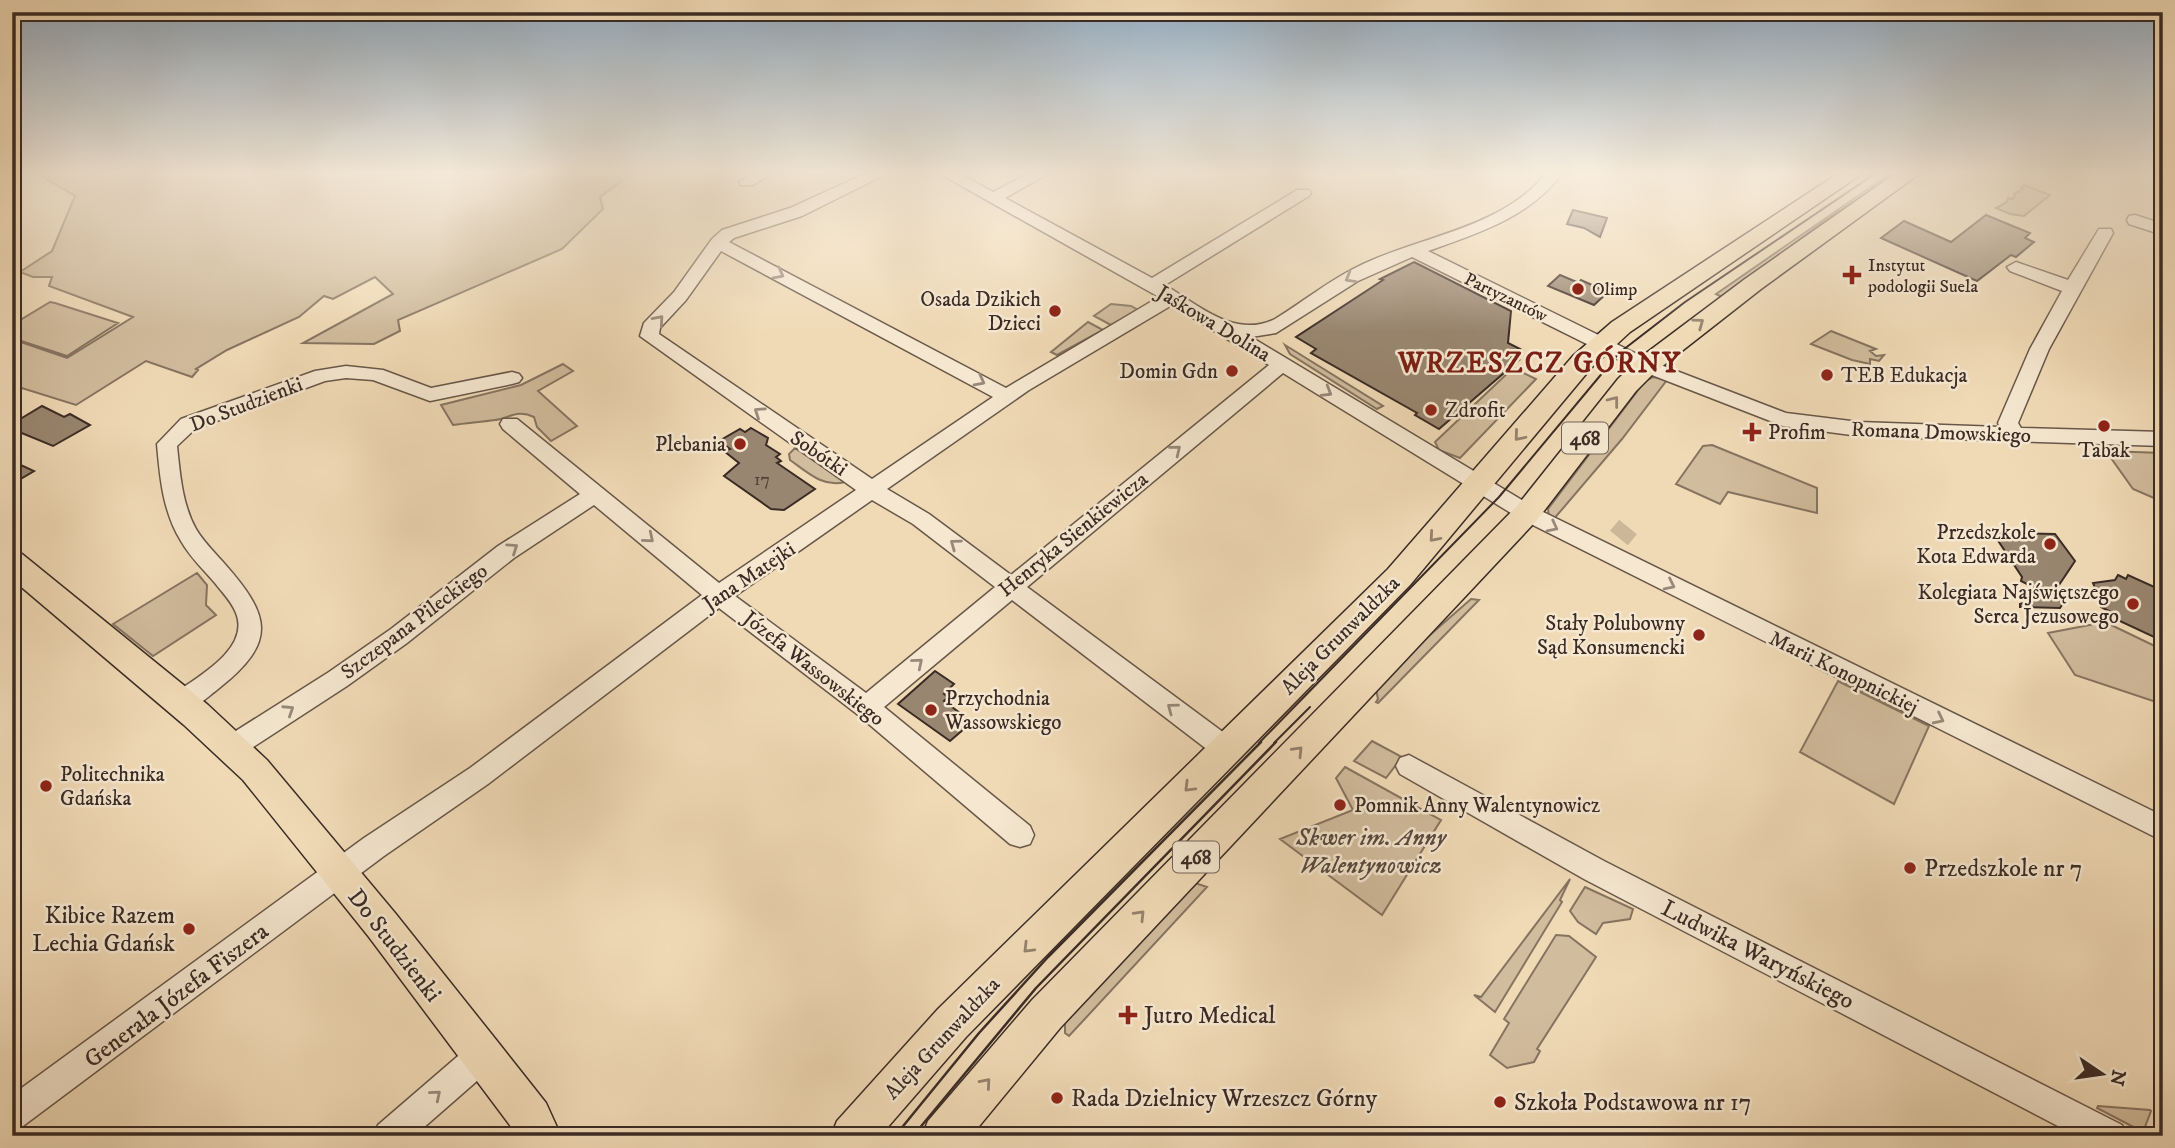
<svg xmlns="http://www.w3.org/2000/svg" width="2175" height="1148" viewBox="0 0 2175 1148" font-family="'IM FELL DW Pica',serif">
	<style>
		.green { fill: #d1bc9d; stroke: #867461; stroke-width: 2 }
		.building { fill: #998670; stroke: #3a2b25; stroke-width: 2 }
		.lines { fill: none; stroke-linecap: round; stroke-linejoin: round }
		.minor-tunnel { stroke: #ccb799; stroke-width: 23; stroke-dasharray: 23 11; stroke-linecap: butt }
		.minor-casing { stroke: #685749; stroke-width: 3 }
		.major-casing { stroke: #3a2b25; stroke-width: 3 }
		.minor { fill: #f5e7d0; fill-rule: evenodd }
		.major { fill: #f0dab6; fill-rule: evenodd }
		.tram-far1 { stroke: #3a2b25; stroke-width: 2 }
		.tram { stroke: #3a2b25; stroke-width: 2.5 }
		.oneway { stroke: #98897a }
		.oneway2 { stroke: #95826e }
		.poi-dot { fill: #8f2418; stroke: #f5e7d0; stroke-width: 2.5 }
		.labels { text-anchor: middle; stroke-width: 5; stroke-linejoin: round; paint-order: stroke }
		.far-poi-label { font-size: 18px; fill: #3a2b25; stroke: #f5e7d0; text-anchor: start }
		.far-street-label { font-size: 18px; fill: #3a2b25; stroke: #f5e7d0 }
		.number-label { font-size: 18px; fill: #524238 }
		.shield { fill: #f5e7d0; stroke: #726358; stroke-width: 2 }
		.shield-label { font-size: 19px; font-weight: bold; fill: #3a2b25 }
		.poi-label { font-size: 21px; fill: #3a2b25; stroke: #f5e7d0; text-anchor: end }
		.street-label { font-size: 21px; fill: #3a2b25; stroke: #f5e7d0 }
		.near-park-label { font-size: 24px; font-style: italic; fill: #58483d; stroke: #f5e7d0 }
		.near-poi-label { font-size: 24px; fill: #3a2b25; stroke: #f5e7d0; text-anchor: start }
		.near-street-label { font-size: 24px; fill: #3a2b25; stroke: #f5e7d0 }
		.district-label { font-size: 28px; font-weight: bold; letter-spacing: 2px; fill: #7a1f14; stroke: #f5e7d0 }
	</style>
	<rect width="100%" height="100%" fill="#f0dab6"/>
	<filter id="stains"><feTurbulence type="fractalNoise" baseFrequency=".00286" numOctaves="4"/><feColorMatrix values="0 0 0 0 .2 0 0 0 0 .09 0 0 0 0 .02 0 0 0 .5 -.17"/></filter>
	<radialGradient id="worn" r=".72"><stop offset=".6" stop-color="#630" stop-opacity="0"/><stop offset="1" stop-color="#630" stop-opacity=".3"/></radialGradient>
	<!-- green -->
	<path class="green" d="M 33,171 L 636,171 L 600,197 L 603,209 L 562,249 L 398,320 L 400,331 L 374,344 L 303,343 L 393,294 L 375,277 L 333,299 L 324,296 L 299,317 L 227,350 L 196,369 L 198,370 L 192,377 L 146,361 L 76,405 L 12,385 L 12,339 L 67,358 L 133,317 L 49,286 L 52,277 L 33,277 L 20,272 L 52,251 L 75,196 Z
		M 1894,171 L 1900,171 L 1826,220 L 1722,297 L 1716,294 Z
		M 2024,185 L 2050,195 L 2024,216 L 2010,214 L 1996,208 L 2007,202 L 2008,198 L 2012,199 L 2015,196 L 2014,194 L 2023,189 L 2021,188 Z
		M 50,302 L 55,303 L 118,323 L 67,356 L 12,338 L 12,325 Z
		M 1111,304 L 1131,306 L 1138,310 L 1111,325 L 1094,316 Z
		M 1088,322 L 1103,330 L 1057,355 L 1051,352 Z
		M 1831,331 L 1876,349 L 1870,351 L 1876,356 L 1884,355 L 1879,361 L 1870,359 L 1870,364 L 1852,360 L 1811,344 Z
		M 1285,345 L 1383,406 L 1377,409 L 1290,354 Z
		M 563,364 L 573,371 L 538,391 L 577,426 L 551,441 L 537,427 L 534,417 C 517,409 510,418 495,420 C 481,422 467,423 453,425 L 441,405 L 521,385 Z
		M 1513,368 L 1536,379 L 1460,458 L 1439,450 L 1435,442 Z
		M 1653,377 L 1667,380 L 1622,439 L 1553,520 L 1549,517 L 1548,509 L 1645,381 Z
		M 1712,445 L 1817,488 L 1817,513 L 1728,492 L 1720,504 L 1676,484 L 1703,446 Z
		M 795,448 L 845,482 C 823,488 807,472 790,460 L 789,454 Z
		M 2106,451 L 2163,453 L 2163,502 L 2133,489 Z
		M 197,573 L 207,585 L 206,605 L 216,615 L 153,656 L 113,624 Z
		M 1471,599 L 1479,600 L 1378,703 L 1376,702 L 1378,699 L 1376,689 L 1414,649 Z
		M 2105,622 L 2163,650 L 2163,672 L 2156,702 L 2075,675 L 2048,633 Z
		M 1838,681 L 1929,726 L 1894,804 L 1800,752 Z
		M 1372,741 L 1402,757 L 1386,778 L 1354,761 Z
		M 1345,767 L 1441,820 L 1382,915 L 1280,839 L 1353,810 L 1336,778 Z
		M 1570,879 L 1560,900 L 1562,902 L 1495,1012 L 1474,995 L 1481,997 Z
		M 1192,882 L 1207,887 L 1069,1036 L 1065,1033 L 1065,1017 Z
		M 1585,887 L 1633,909 L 1630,919 L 1603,923 L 1596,934 L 1578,922 L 1570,911 Z
		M 1556,935 L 1569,936 L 1596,957 L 1537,1049 L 1540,1051 L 1534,1062 L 1507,1068 L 1490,1055 L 1509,1023 L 1504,1019 Z
		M 2098,1106 L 2150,1110 L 2151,1111 L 2143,1132 L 2097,1108 Z"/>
	<!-- building -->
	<path class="building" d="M 1573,210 L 1607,218 L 1600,237 L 1584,228 L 1567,224 Z
		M 1986,215 L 2030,233 L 2025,238 L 2034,242 L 2016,257 L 2011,255 L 1977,281 L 1881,238 L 1904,221 L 1951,242 Z
		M 1414,262 L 1511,311 L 1508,343 L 1520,349 L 1511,357 L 1519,360 L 1439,429 L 1415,415 L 1417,413 L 1311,353 L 1316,349 L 1296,337 L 1383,280 L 1380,279 Z
		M 1560,275 L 1579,283 L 1581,280 L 1608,292 L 1594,305 L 1548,286 Z
		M 42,406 L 64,417 L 70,414 L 90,425 L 53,446 L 12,429 L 12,424 Z
		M 751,428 L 768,438 L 766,445 L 780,454 L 776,457 L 781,461 L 777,463 L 815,489 L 784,510 L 771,509 L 724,476 L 739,463 L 724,451 L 730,449 L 719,441 L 740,429 L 745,432 Z
		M 12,461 L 34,471 L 12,484 Z
		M 2011,530 L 2017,533 L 2055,534 L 2075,561 L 2053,594 L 2072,589 L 2060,608 L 2020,607 L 2020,604 L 2037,599 L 2027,584 L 2021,581 L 2022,577 L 1993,533 L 2009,533 Z
		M 2118,575 L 2126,579 L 2128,575 L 2163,591 L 2163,636 L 2156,633 L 2154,637 L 2107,615 L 2109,611 L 2101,607 L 2104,601 L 2099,597 L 2093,583 L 2115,580 Z
		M 935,671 L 954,684 L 944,694 L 948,697 L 944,701 L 972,722 L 950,741 L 898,704 Z"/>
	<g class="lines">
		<!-- minor-tunnel -->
		<path class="minor-tunnel" d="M 1619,538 L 1628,527"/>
		<!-- minor casing -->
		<g class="minor-casing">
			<path id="minor" d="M 756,171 L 776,171 L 753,185 L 741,185 L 739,182 Z
				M 871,171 L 892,171 L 802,216 L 734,238 L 729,242 L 1006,388 L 1159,297 L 935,171 L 955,171 L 993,192 L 1033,171 L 1053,171 L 1005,198 L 1152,278 L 1297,190 L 1309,190 L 1311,193 L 1309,196 L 1165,285 C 1198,305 1235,339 1275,319 C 1303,302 1328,281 1357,267 C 1420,235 1502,230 1548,171 L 1564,171 C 1531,217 1479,233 1428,251 L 1653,362 L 1786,413 L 1859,422 L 2000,427 L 1998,423 L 2030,349 L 2062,291 L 2010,271 L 2007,267 L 2016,262 L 2068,280 L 2099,229 L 2111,229 L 2113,233 L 2049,349 L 2018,423 L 2021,428 L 2163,432 L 2163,446 L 1859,436 L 1783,426 L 1639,370 L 1412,257 L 1358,281 L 1276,333 L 1251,337 L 1535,508 L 2163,816 L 2163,841 L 1519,518 L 1283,373 L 1027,587 L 1235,741 L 1239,749 L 1235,757 L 1226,760 L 1217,757 L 1012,600 L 884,707 L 1030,826 L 1034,835 L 1030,844 L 1020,847 L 1010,844 L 857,714 L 719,608 L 488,784 L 384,856 L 23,1126 L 12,1131 L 12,1095 L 364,838 L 470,768 L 702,595 L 594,505 L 514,558 L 407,643 L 347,686 L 241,755 L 232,758 L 223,755 L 219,747 L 223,739 L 329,672 L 391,629 L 498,546 L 580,494 L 503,429 L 500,424 L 503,419 L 517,419 L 719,583 L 856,490 L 640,336 L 644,323 L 674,292 L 712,239 L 722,230 L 790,208 ZM 721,251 L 993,397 L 872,479 L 659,334 L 660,328 L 686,300 ZM 1172,305 L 1269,365 L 1011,575 L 929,514 L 887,489 L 1029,390 ZM 872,500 L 913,524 L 995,587 L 866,693 L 735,596 Z
				M 2135,215 L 2163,224 L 2163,235 L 2129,224 L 2127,220 L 2129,216 Z
				M 346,366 L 383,370 L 431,388 L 512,372 L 519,374 L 522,378 L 519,382 L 512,384 L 430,401 L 373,380 L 346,378 L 325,381 L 195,429 L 177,446 C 180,474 182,504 196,529 C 203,541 214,552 223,562 C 270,615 279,641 218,689 C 205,699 190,715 172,709 L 169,702 L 172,695 C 196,678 251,649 236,613 C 232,602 222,592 215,583 C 203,569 190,557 181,541 C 163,512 160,478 157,444 L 181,419 L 315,371 Z
				M 1409,755 L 1604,861 L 2122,1125 L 2127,1136 L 2077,1136 L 1584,879 L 1400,774 L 1396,766 L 1400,758 Z
				M 483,1040 L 494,1044 L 498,1055 L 494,1066 L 414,1136 L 373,1136 L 378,1125 L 472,1044 Z"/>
		</g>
		<!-- major casing -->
		<g class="major-casing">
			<path id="major" d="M 1842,171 L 1866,171 L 1630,332 L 1591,368 L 1410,585 L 966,1037 L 880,1136 L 831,1136 L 837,1121 L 938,1009 L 1388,569 L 1573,356 L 1612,322 Z
				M 1899,171 L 1923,171 L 1761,289 L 1655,372 L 1636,391 L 1537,520 L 1060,1028 L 971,1136 L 922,1136 L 928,1121 L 1032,1000 L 1517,506 L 1618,379 L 1637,360 L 1745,279 Z
				M 12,551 L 22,554 L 208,705 L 267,760 L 395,913 L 497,1041 L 546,1103 L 561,1136 L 518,1136 L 369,937 L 243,780 L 184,725 L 12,579 Z"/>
		</g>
		<!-- minor -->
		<use href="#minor" class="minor"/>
		<!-- major -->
		<use href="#major" class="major"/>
		<!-- tram-far1 -->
		<path class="tram-far1" d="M 1259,743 L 1499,497 L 1619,353 L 1685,302 L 1879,171
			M 1274,743 L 1310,707"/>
		<!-- tram -->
		<path class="tram" d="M 895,1136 L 979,1033 L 1048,957 L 1261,742
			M 913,1136 L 1036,988 L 1276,742"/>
	</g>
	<!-- one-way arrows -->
	<defs><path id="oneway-chevron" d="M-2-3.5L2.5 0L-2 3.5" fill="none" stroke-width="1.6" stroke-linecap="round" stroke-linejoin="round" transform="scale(1.75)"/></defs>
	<g class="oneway">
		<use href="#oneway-chevron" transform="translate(779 274) rotate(28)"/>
		<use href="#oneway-chevron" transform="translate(1350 278) rotate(150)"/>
		<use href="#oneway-chevron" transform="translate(659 320) rotate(-49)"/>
		<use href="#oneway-chevron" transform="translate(980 381) rotate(28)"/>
		<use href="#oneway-chevron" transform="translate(1327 392) rotate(31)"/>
		<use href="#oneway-chevron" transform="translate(759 412) rotate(-146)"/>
		<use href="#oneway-chevron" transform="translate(1176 450) rotate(-39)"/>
		<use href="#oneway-chevron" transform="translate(1553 527) rotate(27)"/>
		<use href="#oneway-chevron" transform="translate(649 538) rotate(40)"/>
		<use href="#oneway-chevron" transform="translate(955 544) rotate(-144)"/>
		<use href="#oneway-chevron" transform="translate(513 548) rotate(-34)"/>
		<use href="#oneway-chevron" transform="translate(1670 585) rotate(26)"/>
		<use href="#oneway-chevron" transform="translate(918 663) rotate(-40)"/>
		<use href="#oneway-chevron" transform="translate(1172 708) rotate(-143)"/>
		<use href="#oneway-chevron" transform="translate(289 710) rotate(-33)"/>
		<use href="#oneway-chevron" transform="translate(1939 719) rotate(26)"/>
		<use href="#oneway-chevron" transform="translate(436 1095) rotate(-40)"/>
	</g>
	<g class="oneway2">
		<use href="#oneway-chevron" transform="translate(1699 323) rotate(-36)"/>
		<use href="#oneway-chevron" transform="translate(1614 401) rotate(-52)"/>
		<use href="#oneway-chevron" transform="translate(1519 436) rotate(130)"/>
		<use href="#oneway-chevron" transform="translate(1434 537) rotate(131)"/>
		<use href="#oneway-chevron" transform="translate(1298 751) rotate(-46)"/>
		<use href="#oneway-chevron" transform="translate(1189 787) rotate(135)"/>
		<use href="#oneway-chevron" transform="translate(1140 915) rotate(-46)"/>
		<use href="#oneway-chevron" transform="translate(1028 948) rotate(135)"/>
		<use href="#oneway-chevron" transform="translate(986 1083) rotate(-49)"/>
	</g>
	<!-- sky -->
	<linearGradient id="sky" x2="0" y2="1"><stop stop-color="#92abc0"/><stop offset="0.52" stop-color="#f8eede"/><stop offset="1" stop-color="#f8eede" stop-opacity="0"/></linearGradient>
	<rect width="2175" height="332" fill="url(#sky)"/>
	<!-- markers -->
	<g class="poi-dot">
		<path d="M1848.5 264.5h7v7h7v7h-7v7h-7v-7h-7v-7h7z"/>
		<circle cx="1578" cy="289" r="7"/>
		<circle cx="1055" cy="311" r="7"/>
		<circle cx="1232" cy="371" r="7"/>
		<circle cx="1827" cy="375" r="7"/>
		<circle cx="1431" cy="410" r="7"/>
		<circle cx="2104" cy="426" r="7"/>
		<path d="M1748.5 421.5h7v7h7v7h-7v7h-7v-7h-7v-7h7z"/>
		<circle cx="740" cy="444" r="7"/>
		<circle cx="2050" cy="544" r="7"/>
		<circle cx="2133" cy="604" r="7"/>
		<circle cx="1699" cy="635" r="7"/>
		<circle cx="931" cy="710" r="7"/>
		<circle cx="46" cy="786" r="7"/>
		<circle cx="1340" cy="805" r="7"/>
		<circle cx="1910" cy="868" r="7"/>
		<circle cx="189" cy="929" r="7"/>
		<path d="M1124.5 1004.5h7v7h7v7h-7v7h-7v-7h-7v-7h7z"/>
		<circle cx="1057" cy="1098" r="7"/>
		<circle cx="1500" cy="1102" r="7"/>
	</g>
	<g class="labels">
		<!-- far-poi labels -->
		<g class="far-poi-label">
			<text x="1868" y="271">Instytut<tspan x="1868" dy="21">podologii Suela</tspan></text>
			<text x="1592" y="295">Olimp</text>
		</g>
		<!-- far-street labels -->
		<g class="far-street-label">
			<text transform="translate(1506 297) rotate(26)" y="6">Partyzantów</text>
		</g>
		<!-- number labels -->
		<g class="number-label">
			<text x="762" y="485">17</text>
		</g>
		<!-- shield labels -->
		<g class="shield">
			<rect x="1562" y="422.5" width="46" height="31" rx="5"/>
			<rect x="1173" y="841.5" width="46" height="31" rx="5"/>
		</g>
		<g class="shield-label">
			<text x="1585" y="445">468</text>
			<text x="1196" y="864">468</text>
		</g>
		<!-- poi labels -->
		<g class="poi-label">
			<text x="1041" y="306">Osada Dzikich<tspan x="1041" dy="24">Dzieci</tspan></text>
			<text x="1218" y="378">Domin Gdn</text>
			<text x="1841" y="382" text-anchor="start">TEB Edukacja</text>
			<text x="1445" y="417" text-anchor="start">Zdrofit</text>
			<text x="1768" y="439" text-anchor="start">Profim</text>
			<text x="726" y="451">Plebania</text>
			<text x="2104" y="457" text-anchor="middle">Tabak</text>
			<text x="2036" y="539">Przedszkole<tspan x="2036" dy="24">Kota Edwarda</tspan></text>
			<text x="2119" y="599">Kolegiata Najświętszego<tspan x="2119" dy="24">Serca Jezusowego</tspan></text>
			<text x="1685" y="630">Stały Polubowny<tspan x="1685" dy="24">Sąd Konsumencki</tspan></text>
			<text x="945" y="705" text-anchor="start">Przychodnia<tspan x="945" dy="24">Wassowskiego</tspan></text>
			<text x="60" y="781" text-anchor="start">Politechnika<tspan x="60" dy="24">Gdańska</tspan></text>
			<text x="1354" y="812" text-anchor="start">Pomnik Anny Walentynowicz</text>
		</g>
		<!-- street labels -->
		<g class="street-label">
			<text transform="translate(1214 323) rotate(31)" y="7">Jaśkowa Dolina</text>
			<text transform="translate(246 404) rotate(-21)" y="7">Do Studzienki</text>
			<text transform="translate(1941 432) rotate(2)" y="7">Romana Dmowskiego</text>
			<text transform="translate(819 453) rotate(34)" y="7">Sobótki</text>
			<text transform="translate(1073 534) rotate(-39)" y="7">Henryka Sienkiewicza</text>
			<text transform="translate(749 576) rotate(-34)" y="7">Jana Matejki</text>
			<text transform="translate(414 621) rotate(-37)" y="7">Szczepana Pileckiego</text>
			<text transform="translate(1340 635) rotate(-45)" y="7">Aleja Grunwaldzka</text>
			<text transform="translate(814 668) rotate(38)" y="7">Józefa Wassowskiego</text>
			<text transform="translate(1844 672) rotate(26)" y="7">Marii Konopnickiej</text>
			<text transform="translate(942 1038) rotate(-47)" y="7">Aleja Grunwaldzka</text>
		</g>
		<!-- near-park labels -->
		<g class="near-park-label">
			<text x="1371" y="845">Skwer im. Anny<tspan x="1371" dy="28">Walentynowicz</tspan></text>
		</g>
		<!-- near-poi labels -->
		<g class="near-poi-label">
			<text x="1924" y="876">Przedszkole nr 7</text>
			<text x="175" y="923" text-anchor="end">Kibice Razem<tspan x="175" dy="28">Lechia Gdańsk</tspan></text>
			<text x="1144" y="1023">Jutro Medical</text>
			<text x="1071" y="1106">Rada Dzielnicy Wrzeszcz Górny</text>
			<text x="1514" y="1110">Szkoła Podstawowa nr 17</text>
		</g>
		<!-- near-street labels -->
		<g class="near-street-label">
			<text transform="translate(395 945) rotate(52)" y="8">Do Studzienki</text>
			<text transform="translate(1758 954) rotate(27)" y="8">Ludwika Waryńskiego</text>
			<text transform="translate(176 995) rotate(-37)" y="8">Generała Józefa Fiszera</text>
		</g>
		<!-- district labels -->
		<g class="district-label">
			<text x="1540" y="372">WRZESZCZ GÓRNY</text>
		</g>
	</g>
	<!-- margin -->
	<rect width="2175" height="1148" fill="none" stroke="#f0dab6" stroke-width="42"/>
	<rect x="14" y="14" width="2147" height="1120" fill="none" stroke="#3a2b25" stroke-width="3.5"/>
	<rect x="21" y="21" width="2133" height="1106" fill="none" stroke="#3a2b25" stroke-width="2"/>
	<!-- north arrow -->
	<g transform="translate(2102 1074) rotate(103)" stroke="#f5e7d0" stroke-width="5" paint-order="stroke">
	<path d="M0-5L12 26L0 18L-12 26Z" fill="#3a2b25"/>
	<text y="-10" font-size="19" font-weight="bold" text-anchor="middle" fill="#3a2b25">N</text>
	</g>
	<rect width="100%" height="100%" filter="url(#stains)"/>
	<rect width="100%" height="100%" fill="url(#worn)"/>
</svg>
